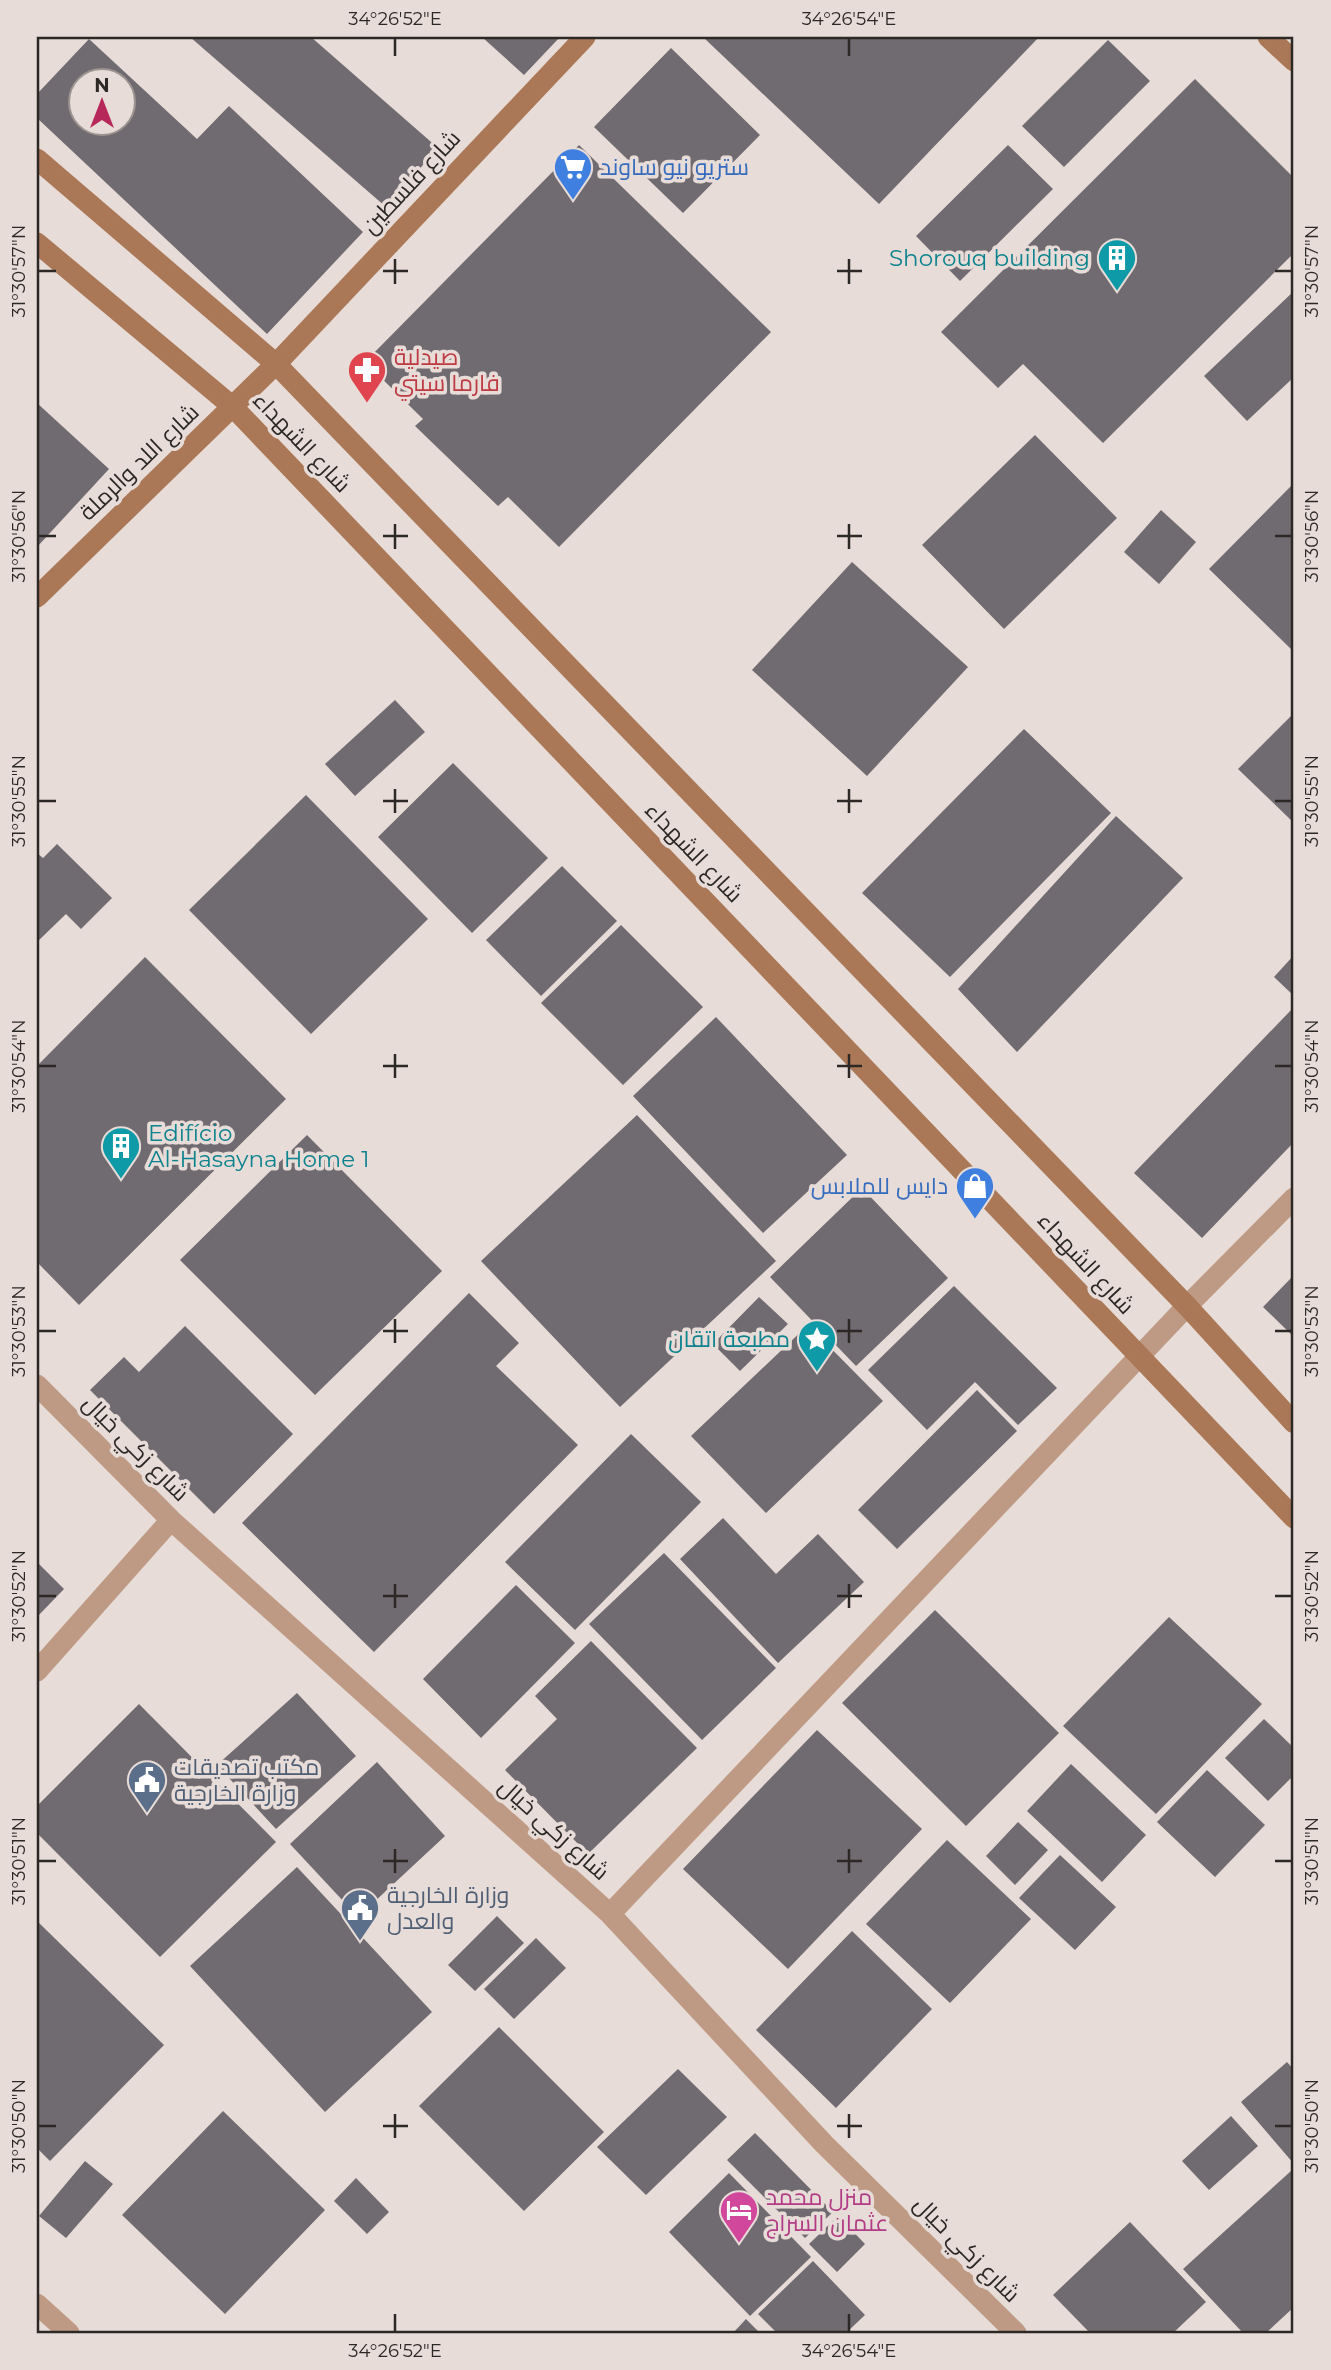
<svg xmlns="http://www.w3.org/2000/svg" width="1331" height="2370" viewBox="0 0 1331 2370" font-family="Montserrat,Cairo,sans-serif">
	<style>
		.building { fill: #706a71; fill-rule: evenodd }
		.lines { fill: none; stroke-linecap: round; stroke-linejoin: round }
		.street { stroke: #be9a84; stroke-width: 21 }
		.secondary { stroke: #ab7857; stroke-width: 21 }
		.ticks { fill: none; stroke: #2c2826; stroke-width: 2.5 }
		.labels { text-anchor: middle; stroke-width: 7; stroke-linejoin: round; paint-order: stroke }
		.shop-label { font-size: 23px; fill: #366cbe; stroke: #e7dcd7; text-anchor: start }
		.street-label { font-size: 23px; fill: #2c2826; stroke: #e7dcd7 }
		.culture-label { font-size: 23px; fill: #0d838f; stroke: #e7dcd7; text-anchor: end }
		.health-label { font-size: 23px; fill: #be3a42; stroke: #e7dcd7; text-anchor: start }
		.service-label { font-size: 23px; fill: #4e5e75; stroke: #e7dcd7; text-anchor: start }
		.hotel-label { font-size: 23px; fill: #b23c85; stroke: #e7dcd7; text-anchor: start }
		.neatline { fill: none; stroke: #2c2826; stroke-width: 2.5 }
		.ticks-label { font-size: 18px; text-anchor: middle; fill: #2c2826 }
	</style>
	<rect width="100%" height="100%" fill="#e7dcd7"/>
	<!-- building -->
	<path class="building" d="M 190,37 L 311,37 L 438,148 L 386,207 Z
		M 482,37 L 560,37 L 524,75 Z
		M 703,37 L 1039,37 L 879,204 Z
		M 89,39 L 197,139 L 229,106 L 363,232 L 267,334 L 37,118 L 37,94 ZM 80,80 L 122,80 L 122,122 L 80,122 Z
		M 1108,40 L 1150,81 L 1064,167 L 1022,126 Z
		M 671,48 L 760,135 L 683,213 L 594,127 Z
		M 1195,79 L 1294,178 L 1294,253 L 1103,443 L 1023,364 L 998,388 L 941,332 Z
		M 579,145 L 771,332 L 559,547 L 508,497 L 498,506 L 415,426 L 423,419 L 365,362 Z
		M 1008,145 L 1053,189 L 960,281 L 916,236 Z
		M 1294,291 L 1294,377 L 1247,421 L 1204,376 Z
		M 37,403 L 109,469 L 37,547 Z
		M 1035,435 L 1117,518 L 1004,629 L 922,545 Z
		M 1294,483 L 1294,652 L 1209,569 Z
		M 1161,510 L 1196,542 L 1159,584 L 1124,552 Z
		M 852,562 L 968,667 L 867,776 L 752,670 Z
		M 395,700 L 425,732 L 355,796 L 325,764 Z
		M 1294,713 L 1294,823 L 1238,769 Z
		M 1024,729 L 1111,813 L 950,977 L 862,893 Z
		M 453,763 L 548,858 L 472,933 L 378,837 Z
		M 306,795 L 428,919 L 311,1034 L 189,910 Z
		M 1116,816 L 1183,878 L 1017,1052 L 958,989 Z
		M 57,844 L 112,898 L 81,929 L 66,914 L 37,942 L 37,853 L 43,858 Z
		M 562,866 L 617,921 L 541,996 L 486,940 Z
		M 621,925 L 703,1007 L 623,1085 L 541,1003 Z
		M 1294,955 L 1294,996 L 1274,977 Z
		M 145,957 L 286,1099 L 79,1305 L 37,1262 L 37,1066 Z
		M 1294,1007 L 1294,1142 L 1202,1238 L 1134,1173 Z
		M 716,1017 L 847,1155 L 763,1233 L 633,1096 Z
		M 637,1115 L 776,1261 L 620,1407 L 481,1261 Z
		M 307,1135 L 442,1271 L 315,1395 L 180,1260 Z
		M 862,1188 L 948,1278 L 856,1366 L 770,1277 Z
		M 1294,1275 L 1294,1337 L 1263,1307 Z
		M 954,1286 L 1057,1388 L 1018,1425 L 975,1382 L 927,1430 L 868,1370 Z
		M 469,1293 L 519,1343 L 496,1366 L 578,1445 L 374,1652 L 242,1523 Z
		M 759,1297 L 788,1324 L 740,1371 L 713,1344 Z
		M 808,1325 L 883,1401 L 766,1513 L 691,1436 Z
		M 185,1326 L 293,1434 L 214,1514 L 90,1390 L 124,1357 L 139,1372 Z
		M 977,1390 L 1017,1431 L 897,1549 L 858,1510 Z
		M 631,1434 L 701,1502 L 575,1630 L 505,1562 Z
		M 723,1518 L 776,1574 L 818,1534 L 864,1582 L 778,1663 L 680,1559 Z
		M 664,1553 L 776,1668 L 702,1740 L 589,1624 Z
		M 37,1562 L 64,1589 L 37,1617 Z
		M 516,1585 L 575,1643 L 481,1738 L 423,1679 Z
		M 935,1610 L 1059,1733 L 966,1826 L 842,1703 Z
		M 1169,1617 L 1262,1704 L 1156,1814 L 1063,1726 Z
		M 591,1641 L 697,1748 L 588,1854 L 505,1770 L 557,1719 L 535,1696 Z
		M 297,1693 L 356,1756 L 276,1829 L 217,1765 Z
		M 139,1704 L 276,1842 L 160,1957 L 37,1833 L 37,1806 Z
		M 1264,1719 L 1294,1748 L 1294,1775 L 1268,1801 L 1225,1758 Z
		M 817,1730 L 922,1829 L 788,1969 L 683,1869 Z
		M 377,1762 L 445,1836 L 358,1917 L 290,1844 Z
		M 1071,1764 L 1146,1835 L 1102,1882 L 1027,1811 Z
		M 1207,1770 L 1265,1825 L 1215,1877 L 1157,1822 Z
		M 1018,1822 L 1048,1850 L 1015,1885 L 986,1856 Z
		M 947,1840 L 1031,1919 L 950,2003 L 866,1924 Z
		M 1060,1855 L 1116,1907 L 1075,1950 L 1019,1898 Z
		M 297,1867 L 432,2012 L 325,2112 L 190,1966 Z
		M 497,1916 L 524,1943 L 475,1991 L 448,1965 Z
		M 37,1921 L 164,2045 L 50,2161 L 37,2148 Z
		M 852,1931 L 932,2009 L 836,2108 L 756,2030 Z
		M 536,1938 L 566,1968 L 514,2019 L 484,1989 Z
		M 499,2027 L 604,2132 L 524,2211 L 419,2106 Z
		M 1287,2062 L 1294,2070 L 1294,2164 L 1241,2102 Z
		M 678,2069 L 727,2117 L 646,2195 L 597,2147 Z
		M 223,2111 L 325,2210 L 225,2314 L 122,2215 Z
		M 1231,2116 L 1258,2146 L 1209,2190 L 1182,2161 Z
		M 755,2133 L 833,2212 L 805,2238 L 727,2160 Z
		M 85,2161 L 113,2184 L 66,2238 L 39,2216 Z
		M 1291,2171 L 1294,2174 L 1294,2307 L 1266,2333 L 1243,2333 L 1183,2269 Z
		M 729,2173 L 811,2257 L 750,2316 L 669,2232 Z
		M 356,2178 L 389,2212 L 367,2234 L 334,2201 Z
		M 838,2216 L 865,2244 L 837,2272 L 809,2244 Z
		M 1130,2222 L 1206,2302 L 1173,2333 L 1090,2333 L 1053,2295 Z
		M 813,2261 L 865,2315 L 846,2333 L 777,2333 L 758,2314 Z
		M 746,2319 L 760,2333 L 733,2333 Z"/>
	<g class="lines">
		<!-- street -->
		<path class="street" d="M 37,1385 L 171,1520 L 610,1914 L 824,2144 L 1016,2333
			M 37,1671 L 171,1520
			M 610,1914 L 1187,1306 L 1294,1198
			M 37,2304 L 69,2333"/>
		<!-- secondary -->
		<path class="secondary" d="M 1268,37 L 1294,61
			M 37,159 L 276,364 L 1187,1306 L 1294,1423
			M 37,243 L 233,407 L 1294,1518
			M 37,597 L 276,364 L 585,37"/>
	</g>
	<!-- ticks -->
	<path class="ticks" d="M 395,38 L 395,56M 849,38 L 849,56M 395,259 L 395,284M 849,259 L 849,284M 38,271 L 56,271M 383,271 L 408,271M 837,271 L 862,271M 1275,271 L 1292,271M 395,524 L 395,549M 849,524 L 849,549M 38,536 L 56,536M 383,536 L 408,536M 837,536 L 862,536M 1275,536 L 1292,536M 395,789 L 395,813M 849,789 L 849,813M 38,801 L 56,801M 383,801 L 408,801M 837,801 L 862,801M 1275,801 L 1292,801M 395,1054 L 395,1078M 849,1054 L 849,1078M 38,1066 L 56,1066M 383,1066 L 408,1066M 837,1066 L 862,1066M 1275,1066 L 1292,1066M 395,1319 L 395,1343M 849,1319 L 849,1343M 38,1331 L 56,1331M 383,1331 L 408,1331M 837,1331 L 862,1331M 1275,1331 L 1292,1331M 395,1584 L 395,1608M 849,1584 L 849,1608M 38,1596 L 56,1596M 383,1596 L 408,1596M 837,1596 L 862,1596M 1275,1596 L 1292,1596M 395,1849 L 395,1873M 849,1849 L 849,1873M 38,1861 L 56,1861M 383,1861 L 408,1861M 837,1861 L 862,1861M 1275,1861 L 1292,1861M 395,2114 L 395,2138M 849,2114 L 849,2138M 38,2126 L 56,2126M 383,2126 L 408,2126M 837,2126 L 862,2126M 1275,2126 L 1292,2126M 395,2314 L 395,2332M 849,2314 L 849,2332"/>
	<!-- icons -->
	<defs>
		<g id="supermarket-pin" transform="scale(2.0125)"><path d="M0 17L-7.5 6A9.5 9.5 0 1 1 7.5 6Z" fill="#3f7fe0" stroke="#e7dcd7"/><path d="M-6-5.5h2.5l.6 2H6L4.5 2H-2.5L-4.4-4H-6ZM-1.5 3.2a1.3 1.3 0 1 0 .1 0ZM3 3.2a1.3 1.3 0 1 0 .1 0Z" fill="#fff"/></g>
		<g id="building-pin" transform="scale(2.0125)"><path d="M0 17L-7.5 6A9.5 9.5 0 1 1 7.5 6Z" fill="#0f9aa8" stroke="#e7dcd7"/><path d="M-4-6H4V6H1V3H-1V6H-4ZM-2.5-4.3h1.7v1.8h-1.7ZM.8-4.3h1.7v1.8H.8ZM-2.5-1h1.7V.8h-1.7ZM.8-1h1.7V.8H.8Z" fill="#fff"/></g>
		<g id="pharmacy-pin" transform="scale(2.0125)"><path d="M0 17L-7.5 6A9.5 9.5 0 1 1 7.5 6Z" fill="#e0444e" stroke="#e7dcd7"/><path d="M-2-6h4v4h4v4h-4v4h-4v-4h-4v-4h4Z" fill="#fff"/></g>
		<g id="shop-pin" transform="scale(2.0125)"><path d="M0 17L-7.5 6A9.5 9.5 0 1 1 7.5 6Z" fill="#3f7fe0" stroke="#e7dcd7"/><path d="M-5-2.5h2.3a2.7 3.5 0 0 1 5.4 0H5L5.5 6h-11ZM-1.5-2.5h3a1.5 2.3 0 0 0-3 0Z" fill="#fff"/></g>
		<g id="sight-pin" transform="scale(2.0125)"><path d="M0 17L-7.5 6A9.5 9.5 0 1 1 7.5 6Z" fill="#0f9aa8" stroke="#e7dcd7"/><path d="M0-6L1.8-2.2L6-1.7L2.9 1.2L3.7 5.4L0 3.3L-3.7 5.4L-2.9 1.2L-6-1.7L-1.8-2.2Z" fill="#fff"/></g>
		<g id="civic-pin" transform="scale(2.0125)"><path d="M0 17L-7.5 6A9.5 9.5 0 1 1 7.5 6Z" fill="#5c6f8a" stroke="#e7dcd7"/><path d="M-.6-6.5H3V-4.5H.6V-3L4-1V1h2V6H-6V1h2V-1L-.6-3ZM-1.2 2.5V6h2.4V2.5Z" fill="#fff"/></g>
		<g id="hotel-pin" transform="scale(2.0125)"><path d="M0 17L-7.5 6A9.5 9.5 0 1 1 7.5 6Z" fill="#d1479c" stroke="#e7dcd7"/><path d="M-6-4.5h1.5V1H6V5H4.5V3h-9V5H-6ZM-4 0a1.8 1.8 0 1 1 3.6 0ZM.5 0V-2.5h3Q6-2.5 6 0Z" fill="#fff"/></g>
	</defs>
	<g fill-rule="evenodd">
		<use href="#supermarket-pin" x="573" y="167"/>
		<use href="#building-pin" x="1117" y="258"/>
		<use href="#pharmacy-pin" x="367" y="370"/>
		<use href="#building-pin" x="121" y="1146"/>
		<use href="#shop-pin" x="975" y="1186"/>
		<use href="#sight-pin" x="817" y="1339"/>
		<use href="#civic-pin" x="147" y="1780"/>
		<use href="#civic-pin" x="360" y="1908"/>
		<use href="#hotel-pin" x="739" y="2210"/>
	</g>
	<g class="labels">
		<!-- shop labels -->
		<g class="shop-label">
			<text x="600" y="175">ستريو نيو ساوند</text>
			<text x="948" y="1194" text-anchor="end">دايس للملابس</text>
		</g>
		<!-- street labels -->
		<g class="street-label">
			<text transform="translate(411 182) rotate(-47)" y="8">شارع فلسطين</text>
			<text transform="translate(302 442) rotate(46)" y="8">شارع الشهداء</text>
			<text transform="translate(139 462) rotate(-44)" y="8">شارع اللد والرملة</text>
			<text transform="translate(694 852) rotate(46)" y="8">شارع الشهداء</text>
			<text transform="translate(1086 1263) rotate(47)" y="8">شارع الشهداء</text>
			<text transform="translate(136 1448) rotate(45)" y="8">شارع زكي خيال</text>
			<text transform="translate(554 1829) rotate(42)" y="8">شارع زكي خيال</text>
			<text transform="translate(967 2249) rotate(45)" y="8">شارع زكي خيال</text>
		</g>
		<!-- culture labels -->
		<g class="culture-label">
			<text x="1090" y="266">Shorouq building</text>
			<text x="148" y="1141" text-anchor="start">Edifício<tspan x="148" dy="26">Al-Hasayna Home 1</tspan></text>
			<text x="790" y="1347">مطبعة اتقان</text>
		</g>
		<!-- health labels -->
		<g class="health-label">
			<text x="394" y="365">صيدلية<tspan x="394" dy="26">فارما سيتي</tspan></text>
		</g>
		<!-- service labels -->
		<g class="service-label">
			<text x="174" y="1775">مكتب تصديقات<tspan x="174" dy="26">وزارة الخارجية</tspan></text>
			<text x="387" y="1903">وزارة الخارجية<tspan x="387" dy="26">والعدل</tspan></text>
		</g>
		<!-- hotel labels -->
		<g class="hotel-label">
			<text x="766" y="2205">منزل محمد<tspan x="766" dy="26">عثمان السراج</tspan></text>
		</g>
	</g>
	<!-- border -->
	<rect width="1331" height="2370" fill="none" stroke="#e7dcd7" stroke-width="77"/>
	<!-- north arrow -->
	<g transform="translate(102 102)"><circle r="33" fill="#e7dcd7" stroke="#9c9490" stroke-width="2"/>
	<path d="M0-5L12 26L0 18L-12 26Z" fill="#b7285a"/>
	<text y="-10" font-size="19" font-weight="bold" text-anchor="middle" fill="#2c2826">N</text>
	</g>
	<rect x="38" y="38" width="1254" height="2294" class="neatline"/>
	<g class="ticks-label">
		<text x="395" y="25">34°26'52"E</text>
		<text x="849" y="25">34°26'54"E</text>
		<text transform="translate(19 271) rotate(-90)" y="6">31°30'57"N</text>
		<text transform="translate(1312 271) rotate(-90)" y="6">31°30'57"N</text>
		<text transform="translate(19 536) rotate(-90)" y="6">31°30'56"N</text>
		<text transform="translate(1312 536) rotate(-90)" y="6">31°30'56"N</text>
		<text transform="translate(19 801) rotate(-90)" y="6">31°30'55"N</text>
		<text transform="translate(1312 801) rotate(-90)" y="6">31°30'55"N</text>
		<text transform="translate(19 1066) rotate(-90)" y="6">31°30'54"N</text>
		<text transform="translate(1312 1066) rotate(-90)" y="6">31°30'54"N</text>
		<text transform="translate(19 1331) rotate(-90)" y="6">31°30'53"N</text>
		<text transform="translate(1312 1331) rotate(-90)" y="6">31°30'53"N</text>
		<text transform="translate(19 1596) rotate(-90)" y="6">31°30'52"N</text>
		<text transform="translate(1312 1596) rotate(-90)" y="6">31°30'52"N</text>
		<text transform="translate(19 1861) rotate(-90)" y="6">31°30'51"N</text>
		<text transform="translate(1312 1861) rotate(-90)" y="6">31°30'51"N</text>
		<text transform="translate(19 2126) rotate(-90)" y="6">31°30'50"N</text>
		<text transform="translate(1312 2126) rotate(-90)" y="6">31°30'50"N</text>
		<text x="395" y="2357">34°26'52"E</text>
		<text x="849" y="2357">34°26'54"E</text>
	</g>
</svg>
